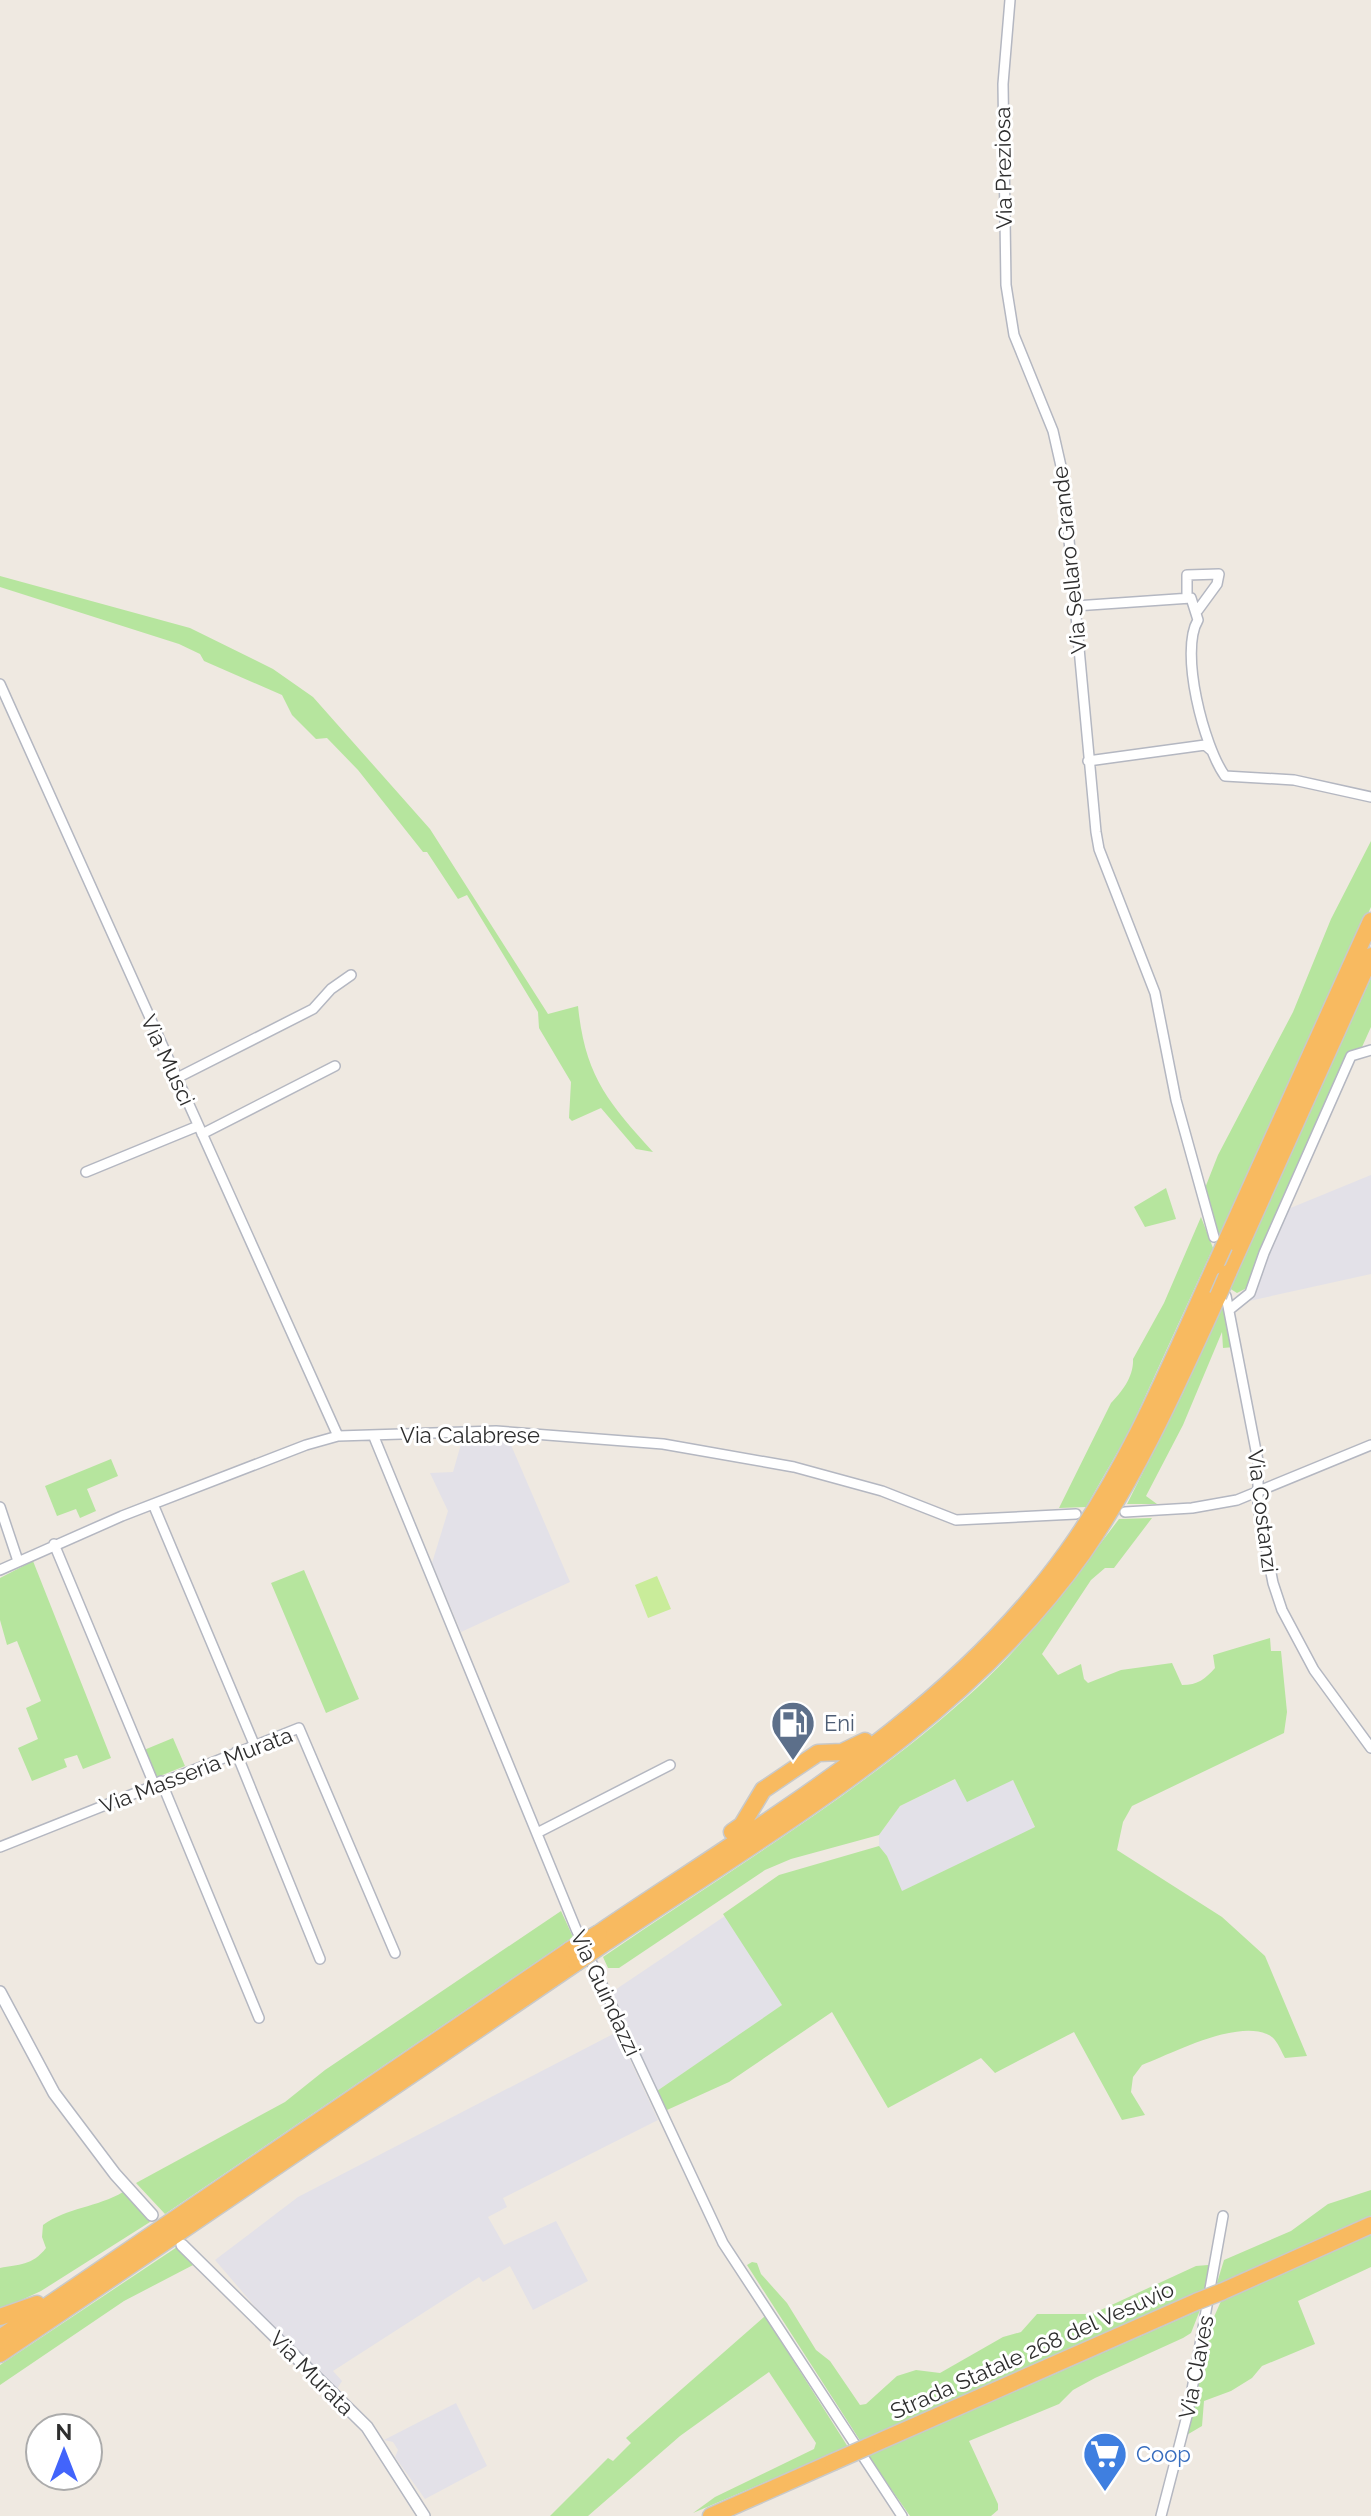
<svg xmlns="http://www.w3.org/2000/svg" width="1371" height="2516" viewBox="0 0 1371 2516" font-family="Raleway,sans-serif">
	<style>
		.industrial { fill: #e3e1e8 }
		.green { fill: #b6e59e }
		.pitch { fill: #c9ec9a }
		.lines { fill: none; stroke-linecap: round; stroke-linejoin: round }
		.minor-casing { stroke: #b4b7c1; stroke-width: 12 }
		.tertiary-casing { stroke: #b4b7c1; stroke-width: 14 }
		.trunk-casing { stroke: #c9c9c9; stroke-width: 19 }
		.minor { stroke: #fff; stroke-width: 9 }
		.tertiary { stroke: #fff; stroke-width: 11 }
		.trunk { stroke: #f8ba60; stroke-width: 16 }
		.trunk-bridge-casing { stroke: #c9c9c9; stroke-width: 19; stroke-linecap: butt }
		.trunk-bridge { stroke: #f8ba60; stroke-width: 16 }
		.labels { text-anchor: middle; stroke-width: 6; stroke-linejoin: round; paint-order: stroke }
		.street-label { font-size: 22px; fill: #2e2e2e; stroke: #fff }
		.service-label { font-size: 22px; fill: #4e5e75; stroke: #fff; text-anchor: start }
		.shop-label { font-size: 22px; fill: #366cbe; stroke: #fff; text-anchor: start }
	</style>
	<rect width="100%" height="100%" fill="#efe9e1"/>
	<!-- industrial -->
	<path class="industrial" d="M 1371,1175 L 1371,1274 L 1249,1301 L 1288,1209 Z
		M 463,1437 L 508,1438 L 570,1582 L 461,1632 L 432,1563 L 448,1511 L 430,1473 L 453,1472 Z
		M 956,1779 L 1013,1780 L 1035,1828 L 901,1892 L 887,1856 L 879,1846 L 879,1835 L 900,1806 Z
		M 725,1916 L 783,2005 L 657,2091 L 612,1992 Z
		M 617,2032 L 658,2120 L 503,2198 L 507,2207 L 488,2217 L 504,2245 L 556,2221 L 588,2281 L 533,2310 L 510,2266 L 483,2282 L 479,2277 L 333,2371 L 342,2381 L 337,2389 L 264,2317 L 215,2260 L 298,2197 Z
		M 456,2403 L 487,2466 L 425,2499 L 395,2457 L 398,2450 L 393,2442 L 384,2440 Z"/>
	<!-- green -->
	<path class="green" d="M 0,576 L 190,628 L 273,669 L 313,697 L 430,829 L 548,1014 L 578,1006 C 585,1076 608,1102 653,1152 L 636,1149 L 601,1108 L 572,1121 L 569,1118 L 571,1082 L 539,1028 L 538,1012 L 467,895 L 458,899 L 427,852 L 423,852 L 358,770 L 327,738 L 316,739 L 292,715 L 282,695 L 204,661 L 200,654 L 179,644 L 0,587 Z
		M 1371,841 L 1371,907 L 1219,1237 L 1205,1188 L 1218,1155 L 1293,1012 L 1331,919 Z
		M 1371,978 L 1371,1027 L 1362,1047 L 1349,1054 L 1249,1287 L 1237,1293 L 1229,1288 Z
		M 1166,1188 L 1176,1219 L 1145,1227 L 1134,1207 Z
		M 1201,1217 L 1213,1248 L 1129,1432 L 1086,1507 L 1059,1508 L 1111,1403 C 1122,1392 1134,1376 1133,1359 L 1164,1303 Z
		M 1224,1300 L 1234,1347 L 1223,1348 L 1222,1332 L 1183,1425 L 1146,1496 L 1157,1504 L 1127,1504 L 1183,1393 Z
		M 111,1459 L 118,1476 L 87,1489 L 96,1511 L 80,1518 L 76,1509 L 57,1516 L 45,1486 Z
		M 1152,1518 L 1114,1568 L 1105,1568 L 1091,1580 L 1042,1654 L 1058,1675 L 1081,1664 L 1084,1679 L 1088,1683 L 1121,1670 L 1172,1663 L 1182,1685 C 1198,1685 1205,1679 1215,1668 L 1213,1655 L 1270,1638 L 1271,1651 L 1281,1651 L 1287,1712 L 1284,1733 L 1132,1806 L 1123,1822 L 1117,1850 L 1222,1917 L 1265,1956 L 1307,2056 L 1285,2058 C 1281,2051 1278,2042 1272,2037 C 1243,2016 1173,2053 1142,2065 L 1133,2077 L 1131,2092 L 1145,2115 L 1122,2120 L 1074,2032 L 995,2073 L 981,2058 L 888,2108 L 832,2012 L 729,2082 L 667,2110 L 657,2091 L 782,2005 L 723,1914 L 779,1875 L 879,1846 L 887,1856 L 902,1891 L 1035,1827 L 1013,1780 L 967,1802 L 955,1779 L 900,1806 L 879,1835 L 791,1859 L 765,1870 L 619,1968 L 608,1968 L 603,1957 C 729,1870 866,1790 978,1687 C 1032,1637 1075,1577 1119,1519 Z
		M 33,1561 L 111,1758 L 83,1769 L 77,1755 L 64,1759 L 67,1767 L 32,1781 L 18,1748 L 38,1739 L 26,1708 L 41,1701 L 17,1641 L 7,1645 L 0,1620 L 0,1578 Z
		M 304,1570 L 359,1699 L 326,1713 L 271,1583 Z
		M 173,1738 L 185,1766 L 155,1778 L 144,1750 Z
		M 561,1911 L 573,1937 L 165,2214 L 136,2183 L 285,2102 L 325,2070 Z
		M 1371,2190 L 1371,2218 L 1216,2286 L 1224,2260 L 1291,2231 L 1328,2204 Z
		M 123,2192 L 150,2222 L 41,2291 L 0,2310 L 0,2268 C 19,2264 32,2266 46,2248 L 42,2237 L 43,2225 C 66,2208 98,2207 123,2192 Z
		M 1371,2234 L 1371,2267 L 1298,2301 L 1315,2344 L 1262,2366 L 1252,2378 L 1231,2391 L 1204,2401 L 1202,2426 L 1185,2436 L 1207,2320 L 1214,2317 L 1221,2301 Z
		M 177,2247 L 195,2264 L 124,2301 L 0,2385 L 0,2365 Z
		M 752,2262 L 757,2263 L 761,2274 L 787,2303 L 816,2350 L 830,2361 L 860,2405 L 866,2404 L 897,2376 L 916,2370 L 940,2373 L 1003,2337 L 1021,2332 L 1037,2314 L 1092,2314 L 1196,2266 L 1208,2265 L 1211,2270 L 1208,2289 L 861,2442 L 747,2265 Z
		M 1200,2310 L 1191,2333 L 1183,2338 L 1095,2378 L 1073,2390 L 1059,2404 L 969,2441 L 998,2504 L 998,2510 L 991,2516 L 910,2516 L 868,2456 Z
		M 765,2316 L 848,2447 L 693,2513 L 715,2497 L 814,2449 L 816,2443 L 769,2372 L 680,2436 L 588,2516 L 550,2516 L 608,2458 L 613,2461 L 631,2443 L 626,2438 Z"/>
	<!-- pitch -->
	<path class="pitch" d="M 657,1576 L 671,1609 L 648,1618 L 635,1585 Z"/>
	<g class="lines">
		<!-- minor casing -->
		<g class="minor-casing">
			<path id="minor" d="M 1010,0 L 1003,84 L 1006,285 L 1014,335 L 1053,431 L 1063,475 L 1096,832 L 1099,849 L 1155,993 L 1176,1100 L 1214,1237
				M 1187,598 L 1187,575 L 1219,574 L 1217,584 L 1198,610
				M 1075,606 L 1191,598 L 1198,620 C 1179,651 1204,747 1225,776 L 1294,780 L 1371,797
				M 0,684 L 338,1436
				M 1088,761 L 1205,745 L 1212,751
				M 177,1078 L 313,1009 L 331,989 L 351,975
				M 202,1134 L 335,1066
				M 86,1172 L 198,1126
				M 1226,1296 L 1258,1461 L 1258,1506 L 1273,1583 L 1282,1610 L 1314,1670 L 1371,1748
				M 1229,1310 L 1250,1293 L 1264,1253 L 1351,1056 L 1371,1050
				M 374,1437 L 576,1929 L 723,2243 L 902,2516
				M 153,1504 L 254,1744
				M 0,1507 L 18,1561
				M 1125,1512 L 1192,1508 L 1237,1500 L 1371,1445
				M 54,1544 L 154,1784
				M 0,1570 L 122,1516 L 306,1445 L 338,1436 L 496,1431 L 663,1444 L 794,1467 L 882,1491 L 956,1520 L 1076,1514
				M 236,1752 L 320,1959
				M 161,1781 L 259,2018
				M 537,1833 L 670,1765
				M 0,1847 L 299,1728 L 395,1953
				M 1161,2516 L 1188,2412 L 1223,2216"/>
		</g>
		<!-- tertiary casing -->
		<g class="tertiary-casing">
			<path id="tertiary" d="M 0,1992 L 54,2093 L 115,2174 L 152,2215
				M 182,2245 L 367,2427 L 424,2516"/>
		</g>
		<!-- trunk casing -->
		<g class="trunk-casing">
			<path id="trunk" d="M 1224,1246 L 1371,921
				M 1228,1273 L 1371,956
				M 732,1832 L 742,1825 L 763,1790 L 818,1753 L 842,1752 L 865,1741
				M 599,1933 C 765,1820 948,1718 1067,1552 C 1130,1464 1171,1363 1215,1266
				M 602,1945 C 773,1829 961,1725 1083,1553 C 1138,1474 1178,1383 1218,1296
				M 1221,2292 L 1371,2225
				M 0,2317 L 37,2304
				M 0,2338 L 570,1950
				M 0,2354 L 576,1963
				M 867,2447 L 1198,2301
				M 711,2516 L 833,2462"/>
		</g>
		<!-- minor -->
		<use href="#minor" class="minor"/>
		<!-- tertiary -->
		<use href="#tertiary" class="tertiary"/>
		<!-- trunk -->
		<use href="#trunk" class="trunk"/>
		<!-- trunk-bridge casing -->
		<g class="trunk-bridge-casing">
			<path id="trunk-bridge" d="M 1215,1266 L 1224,1246
				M 1218,1296 L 1228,1273
				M 570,1950 L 599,1933
				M 576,1963 L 602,1945
				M 1198,2301 L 1221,2292
				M 833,2462 L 867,2447"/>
		</g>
		<!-- trunk-bridge -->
		<use href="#trunk-bridge" class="trunk-bridge"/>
	</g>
	<!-- icons -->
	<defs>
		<g id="fuel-pin" transform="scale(2.3)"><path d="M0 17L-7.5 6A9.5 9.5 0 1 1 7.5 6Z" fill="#5c6f8a" stroke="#fff"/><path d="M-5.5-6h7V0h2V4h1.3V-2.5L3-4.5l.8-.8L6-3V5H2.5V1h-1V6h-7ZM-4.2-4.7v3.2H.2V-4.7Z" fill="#fff"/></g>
		<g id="supermarket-pin" transform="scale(2.3)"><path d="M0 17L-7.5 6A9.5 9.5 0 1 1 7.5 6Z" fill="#3f7fe0" stroke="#fff"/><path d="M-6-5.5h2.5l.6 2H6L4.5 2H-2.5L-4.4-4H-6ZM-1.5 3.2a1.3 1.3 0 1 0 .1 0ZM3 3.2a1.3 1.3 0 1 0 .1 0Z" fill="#fff"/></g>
	</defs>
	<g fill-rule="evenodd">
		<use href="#fuel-pin" x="793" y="1723"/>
		<use href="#supermarket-pin" x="1105" y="2454"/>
	</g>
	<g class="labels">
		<!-- street labels -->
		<g class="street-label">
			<text transform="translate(1003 168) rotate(-91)" y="8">Via Preziosa</text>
			<text transform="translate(1069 560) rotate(-96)" y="8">Via Sellaro Grande</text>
			<text transform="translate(168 1060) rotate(65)" y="8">Via Musci</text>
			<text x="470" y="1443">Via Calabrese</text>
			<text transform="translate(1263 1511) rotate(83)" y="8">Via Costanzi</text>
			<text transform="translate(196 1770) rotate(-21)" y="8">Via Masseria Murata</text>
			<text transform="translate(606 1993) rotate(65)" y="8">Via Guindazzi</text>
			<text transform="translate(1032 2350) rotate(-24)" y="8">Strada Statale 268 del Vesuvio</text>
			<text transform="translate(1196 2367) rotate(-79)" y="8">Via Claves</text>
			<text transform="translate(312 2373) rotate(45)" y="8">Via Murata</text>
		</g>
		<!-- service labels -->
		<g class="service-label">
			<text x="824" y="1731">Eni</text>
		</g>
		<!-- shop labels -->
		<g class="shop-label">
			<text x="1136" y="2462">Coop</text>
		</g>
	</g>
	<!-- north arrow -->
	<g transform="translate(64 2452)"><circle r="38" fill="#ffffff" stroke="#ababab" stroke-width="2"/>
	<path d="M0-6L14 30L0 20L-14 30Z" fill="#4264fb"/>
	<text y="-12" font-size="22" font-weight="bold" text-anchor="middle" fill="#2e2e2e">N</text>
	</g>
</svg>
